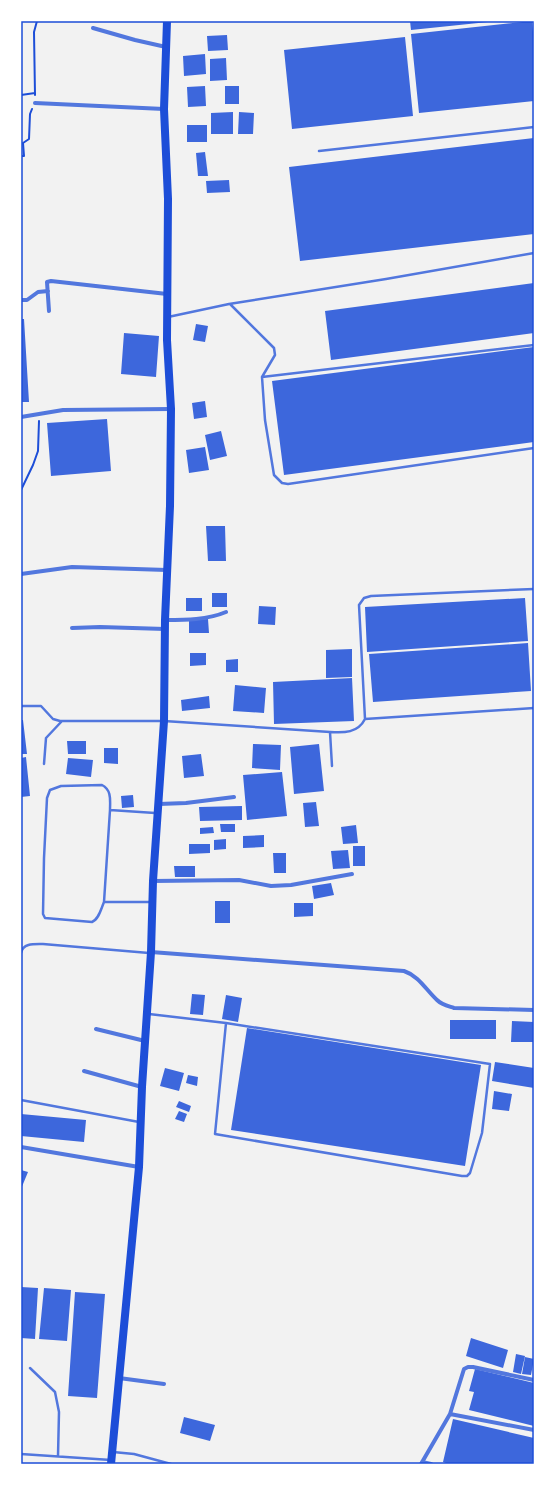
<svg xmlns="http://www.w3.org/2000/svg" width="555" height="1485" viewBox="0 0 555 1485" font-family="'PT Sans',sans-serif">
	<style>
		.building { fill: #3d67dc }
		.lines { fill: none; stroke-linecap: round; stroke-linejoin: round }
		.path { stroke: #1d4ed8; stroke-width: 2 }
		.service { stroke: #5277de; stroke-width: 2.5 }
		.minor { stroke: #5277de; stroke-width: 4 }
		.trunk { stroke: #1d4ed8; stroke-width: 8 }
		.neatline { fill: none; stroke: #1d4ed8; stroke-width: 1.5 }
	</style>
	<rect width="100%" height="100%" fill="#f2f2f2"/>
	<!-- building -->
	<path class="building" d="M 410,21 L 488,21 L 488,22 L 411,30 Z
		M 532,21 L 534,43 L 534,101 L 419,113 L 411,34 Z
		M 227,35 L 228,50 L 208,51 L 207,36 Z
		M 405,37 L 413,116 L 292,129 L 284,50 Z
		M 205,54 L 206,74 L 184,76 L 183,56 Z
		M 226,58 L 227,80 L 210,81 L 210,59 Z
		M 205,86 L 206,106 L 188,107 L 187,87 Z
		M 225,86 L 239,86 L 239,104 L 225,104 Z
		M 233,112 L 233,134 L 211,134 L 211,113 Z
		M 239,112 L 254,113 L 253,134 L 238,134 Z
		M 187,125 L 207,125 L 207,142 L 187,142 Z
		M 534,138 L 534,234 L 300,261 L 289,167 Z
		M 205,152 L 208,176 L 198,176 L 196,153 Z
		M 229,180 L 230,192 L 207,193 L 206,181 Z
		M 534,283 L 534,333 L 331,360 L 325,311 Z
		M 21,319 L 24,319 L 29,402 L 21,402 Z
		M 196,324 L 208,326 L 205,342 L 193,340 Z
		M 124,333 L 159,336 L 156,377 L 121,374 Z
		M 534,347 L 534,442 L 284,475 L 272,381 Z
		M 205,401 L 207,417 L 194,419 L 192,403 Z
		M 107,419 L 111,471 L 51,476 L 47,423 Z
		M 221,431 L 227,456 L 210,460 L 205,435 Z
		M 205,447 L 209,470 L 189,473 L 186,450 Z
		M 206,526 L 225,526 L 226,561 L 208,561 Z
		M 212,593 L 227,593 L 227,607 L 212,607 Z
		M 186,598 L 202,598 L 202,611 L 186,611 Z
		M 525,598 L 528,641 L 367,652 L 365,607 Z
		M 259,606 L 276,607 L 275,625 L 258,624 Z
		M 208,619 L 209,633 L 189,633 L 189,620 Z
		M 528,643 L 531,691 L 373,702 L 369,654 Z
		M 352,649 L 352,677 L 326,678 L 326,650 Z
		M 190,653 L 206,653 L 206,665 L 190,666 Z
		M 238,659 L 238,672 L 226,672 L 226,660 Z
		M 352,678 L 354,721 L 274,724 L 273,682 Z
		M 235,685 L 266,688 L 264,713 L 233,711 Z
		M 209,696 L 210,708 L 182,711 L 181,700 Z
		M 21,720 L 23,720 L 27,754 L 21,754 Z
		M 67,741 L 86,741 L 86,754 L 68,754 Z
		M 253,744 L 281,745 L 280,770 L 252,768 Z
		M 319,744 L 324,791 L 294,794 L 290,747 Z
		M 104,748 L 118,748 L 118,764 L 104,763 Z
		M 201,754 L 204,776 L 184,778 L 182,756 Z
		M 26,757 L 30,796 L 21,797 L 21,758 Z
		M 68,758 L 93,760 L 91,777 L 66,774 Z
		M 282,772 L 287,816 L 247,820 L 243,775 Z
		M 133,795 L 134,807 L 122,808 L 121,796 Z
		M 316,802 L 319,826 L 305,827 L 303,803 Z
		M 242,806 L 242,820 L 200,821 L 199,807 Z
		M 220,824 L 235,824 L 235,832 L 221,832 Z
		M 356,825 L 358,843 L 343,844 L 341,827 Z
		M 213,827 L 214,833 L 200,834 L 200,828 Z
		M 264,835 L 264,847 L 243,848 L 243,836 Z
		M 226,839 L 226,849 L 214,850 L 214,840 Z
		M 189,844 L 210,844 L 210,853 L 189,854 Z
		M 353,846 L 365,846 L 365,866 L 353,866 Z
		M 348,850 L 350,868 L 333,869 L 331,851 Z
		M 273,853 L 286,853 L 286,873 L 274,873 Z
		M 174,866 L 195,866 L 195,877 L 175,877 Z
		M 331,883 L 334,895 L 314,899 L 312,886 Z
		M 215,901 L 230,901 L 230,923 L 215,923 Z
		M 294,903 L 313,903 L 313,916 L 294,917 Z
		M 192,994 L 205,995 L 203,1015 L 190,1014 Z
		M 226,995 L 242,998 L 238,1022 L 222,1019 Z
		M 450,1020 L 496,1020 L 496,1039 L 450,1039 Z
		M 512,1021 L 534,1022 L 534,1042 L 511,1042 Z
		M 247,1028 L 481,1065 L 465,1166 L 231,1130 Z
		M 495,1062 L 534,1068 L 534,1088 L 492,1081 Z
		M 165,1068 L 184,1073 L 179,1091 L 160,1086 Z
		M 188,1075 L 198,1077 L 197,1086 L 186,1083 Z
		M 494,1091 L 512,1094 L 509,1111 L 492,1109 Z
		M 179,1101 L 191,1106 L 189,1112 L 176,1107 Z
		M 179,1111 L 187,1114 L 184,1122 L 175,1119 Z
		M 21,1114 L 86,1120 L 84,1142 L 21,1136 Z
		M 21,1170 L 28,1172 L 21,1189 Z
		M 21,1287 L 38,1288 L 35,1339 L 21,1338 Z
		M 44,1288 L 71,1290 L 67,1341 L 39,1339 Z
		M 75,1292 L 105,1294 L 97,1398 L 68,1396 Z
		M 471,1338 L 508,1350 L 503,1368 L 466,1356 Z
		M 516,1354 L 525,1356 L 521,1374 L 513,1372 Z
		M 525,1357 L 534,1359 L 531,1375 L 522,1374 Z
		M 475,1369 L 534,1383 L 534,1426 L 469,1410 L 474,1392 L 469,1391 Z
		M 184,1417 L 215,1425 L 210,1441 L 180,1433 Z
		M 453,1419 L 534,1438 L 534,1464 L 449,1464 L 443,1462 Z"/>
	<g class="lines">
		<!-- path -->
		<path class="path" d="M 21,95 L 35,93
			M 35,95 L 34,32 L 37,21
			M 21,156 L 24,156 L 23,143 L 29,139 L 30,114 L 32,109
			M 21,490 L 33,465 L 38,451 L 39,421"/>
		<!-- service -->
		<path class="service" d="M 319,151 L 534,127
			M 230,304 L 274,348 L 275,355 L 262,377 L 534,345
			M 168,317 L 229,304 L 386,279 L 534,253
			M 262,377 L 265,420 L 274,475 L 282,483 L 288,484 L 534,448
			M 21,706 L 41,706 L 53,719 L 60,721 L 164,721 L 330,732 C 344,733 358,733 365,719 L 359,605 L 364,598 L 371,596 L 534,589
			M 365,719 L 534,708
			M 330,732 L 332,766
			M 44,764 L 46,738 L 62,721
			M 104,902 C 101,909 99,919 92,922 L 45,918 L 43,914 L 44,858 L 47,798 L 50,790 L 61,786 L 102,785 C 112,790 110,801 110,810
			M 152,902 L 104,902 L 110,810 L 155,813
			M 21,953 C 23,943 34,944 43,944 L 149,953
			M 149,1014 L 226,1023 L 490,1064 L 482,1133 L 470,1173 L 467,1176 L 462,1176 L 215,1134 L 226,1023
			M 21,1100 L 139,1122
			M 30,1368 L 55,1392 L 59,1412 L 58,1456
			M 113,1452 L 134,1454 L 171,1464
			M 21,1454 L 111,1460"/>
		<!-- minor -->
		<path class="minor" d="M 93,28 L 135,40 L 166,47
			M 35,103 L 164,109
			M 21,300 L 27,300 L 38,292 L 48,291
			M 49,311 L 47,282 L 51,281 L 167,294
			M 21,417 L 63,410 L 171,409
			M 21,574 L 72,567 L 167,570
			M 165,620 C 186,620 207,620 226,612
			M 72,628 L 100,627 L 165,629
			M 159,804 L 186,803 L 234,797
			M 153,881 L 239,880 L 271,886 L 291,885 L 352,874
			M 151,952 L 404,971 C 419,976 426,990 437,1000 C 442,1005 448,1006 454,1008 L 534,1010
			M 96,1029 L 145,1041
			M 84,1071 L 142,1087
			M 21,1147 L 139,1167
			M 119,1378 L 164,1384
			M 450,1414 L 534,1430
			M 422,1462 L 431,1464
			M 421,1464 L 450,1414 L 464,1369 L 468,1367 L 473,1367 L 534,1380"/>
		<!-- trunk -->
		<path class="trunk" d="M 111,1464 L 139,1167 L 142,1087 L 151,952 L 153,881 L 164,721 L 165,620 L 170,506 L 171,409 L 167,340 L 168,199 L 164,109 L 167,21"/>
	</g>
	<!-- border -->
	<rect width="555" height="1485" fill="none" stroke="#ffffff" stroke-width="44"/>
	<rect x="22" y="22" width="511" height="1441" class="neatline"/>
</svg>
